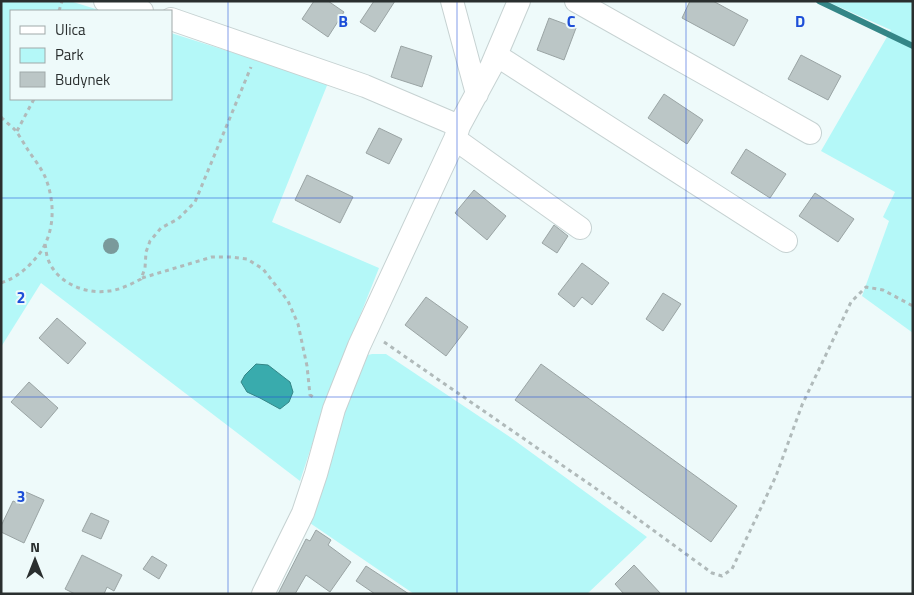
<svg xmlns="http://www.w3.org/2000/svg" width="914" height="595" viewBox="0 0 914 595" font-family="'Titillium Web',sans-serif">
	<style>
		.green { fill: #b4f8f8 }
		.water { fill: #39abad; stroke: #348687 }
		.lines { fill: none; stroke-linecap: round; stroke-linejoin: round }
		.stream { stroke: #348687; stroke-width: 6 }
		.building { fill: #bbc6c6; stroke: #9aa4a4 }
		.street-casing { stroke: #c6d2d2; stroke-width: 24 }
		.path { stroke: #b0baba; stroke-width: 3; stroke-dasharray: 4 4; stroke-linecap: butt }
		.street { stroke: #fff; stroke-width: 22 }
		.tree { fill: #7a9a9b }
		.grid { fill: none; stroke: #1d4ed8; stroke-width: 1; stroke-opacity: 0.55 }
		.grid-label { font-size: 16px; text-anchor: middle; font-weight: bold; fill: #1d4ed8; stroke: #eefafa; stroke-width: 4; stroke-linejoin: round; paint-order: stroke }
	</style>
	<rect width="100%" height="100%" fill="#eefafa"/>
	<!-- green -->
	<path class="green" d="M 1,1 L 70,1 L 102,11 L 11,11 L 11,99 L 171,99 L 171,33 L 328,83 L 272,222 L 379,268 L 328,396 L 300,481 L 41,283 L 1,347 Z
		M 826,1 L 913,1 L 913,333 L 862,296 L 889,221 L 883,217 L 895,192 L 821,151 L 891,30 Z
		M 372,354 L 386,354 L 510,437 L 647,537 L 587,594 L 414,594 L 307,521 L 364,356 Z"/>
	<!-- water -->
	<path class="water" d="M 256,364 L 268,365 L 290,382 L 293,392 L 289,402 L 280,409 L 260,398 L 247,392 L 241,382 L 245,375 Z"/>
	<g class="lines">
		<!-- stream -->
		<path class="stream" d="M 819,1 L 913,46"/>
	</g>
	<!-- building -->
	<path class="building" d="M 314,1 L 328,1 L 344,12 L 328,37 L 302,19 Z
		M 374,1 L 395,1 L 375,32 L 360,22 Z
		M 690,1 L 713,1 L 748,20 L 734,46 L 682,18 Z
		M 549,18 L 576,28 L 564,60 L 537,50 Z
		M 401,46 L 432,56 L 422,87 L 391,77 Z
		M 801,55 L 841,76 L 828,100 L 788,79 Z
		M 664,94 L 703,120 L 687,144 L 648,118 Z
		M 379,128 L 402,139 L 389,164 L 366,153 Z
		M 746,149 L 786,174 L 770,198 L 731,173 Z
		M 307,175 L 353,197 L 340,223 L 295,200 Z
		M 474,190 L 506,216 L 487,240 L 455,213 Z
		M 815,193 L 854,219 L 838,242 L 799,216 Z
		M 554,225 L 568,236 L 557,253 L 542,243 Z
		M 582,263 L 609,283 L 592,305 L 582,297 L 574,307 L 558,294 Z
		M 663,293 L 681,304 L 663,331 L 646,319 Z
		M 426,297 L 468,327 L 446,356 L 405,325 Z
		M 57,318 L 86,343 L 68,364 L 39,338 Z
		M 541,364 L 737,506 L 711,542 L 515,400 Z
		M 29,382 L 58,408 L 41,428 L 11,402 Z
		M 26,492 L 44,500 L 24,543 L 1,532 L 1,526 L 13,501 L 20,504 Z
		M 91,513 L 109,521 L 101,539 L 82,531 Z
		M 316,530 L 331,540 L 328,545 L 351,562 L 330,592 L 306,575 L 295,594 L 278,594 L 306,539 L 310,541 Z
		M 82,555 L 122,575 L 114,591 L 107,587 L 104,594 L 75,594 L 65,589 Z
		M 152,556 L 167,565 L 159,579 L 143,569 Z
		M 634,565 L 661,594 L 624,594 L 615,584 Z
		M 366,566 L 386,579 L 409,594 L 375,594 L 356,581 Z"/>
	<g class="lines">
		<!-- street casing -->
		<g class="street-casing">
			<path id="street" d="M 105,1 L 142,11
				M 452,1 L 477,94
				M 576,1 L 810,133
				M 171,19 L 365,86 L 459,126
				M 496,55 L 786,241
				M 455,139 L 580,228
				M 263,594 L 303,513 L 316,474 L 334,409 L 359,346 L 455,139 L 459,126 L 491,67 L 519,1"/>
		</g>
		<!-- path -->
		<path class="path" d="M 59,11 L 62,1
			M 1,117 C 6,122 11,126 15,130 C 20,136 24,144 28,150 C 34,159 42,169 46,179 C 55,203 55,231 40,253 C 29,267 18,277 1,283
			M 17,131 L 34,99
			M 45,244 C 46,248 46,252 47,256 C 54,282 85,295 109,291 C 120,290 131,284 141,279 L 145,268 L 146,252 L 150,241 L 161,228 L 178,219 L 195,202 L 251,67
			M 142,278 L 212,257 L 231,257 L 247,259 L 263,269 L 288,301 L 298,324 L 307,366 L 310,395 L 315,398
			M 384,342 L 598,490 L 712,573 L 722,576 L 732,569 L 776,476 L 802,405 L 851,302 L 866,287 L 883,290 L 913,306"/>
		<!-- street -->
		<use href="#street" class="street"/>
	</g>
	<!-- trees -->
	<circle class="tree" cx="111" cy="246" r="8"/>
	<!-- grid -->
	<path class="grid" d="M 228,1 L 228,594M 457,1 L 457,594M 686,1 L 686,594M 1,198 L 913,198M 1,397 L 913,397"/>
	<g class="grid-label">
		<text x="343" y="27">B</text>
		<text x="571" y="27">C</text>
		<text x="800" y="27">D</text>
		<text x="21" y="303">2</text>
		<text x="21" y="502">3</text>
	</g>
	<!-- border -->
	<rect width="914" height="595" fill="none" stroke="#2a2f2f" stroke-width="5"/>
	<!-- legend -->
	<rect x="10" y="10" width="162" height="90" fill="#eefafa" stroke="#a0a9a9"/>
	<rect x="20" y="26" width="25" height="8" fill="#ffffff" stroke="#a0a9a9"/>
	<text x="55" y="35" font-size="15" fill="#2a2f2f">Ulica</text>
	<rect x="20" y="48" width="25" height="15" fill="#b4f8f8" stroke="#a0a9a9"/>
	<text x="55" y="60" font-size="15" fill="#2a2f2f">Park</text>
	<rect x="20" y="72" width="25" height="15" fill="#bbc6c6" stroke="#a0a9a9"/>
	<text x="55" y="85" font-size="15" fill="#2a2f2f">Budynek</text>
	<!-- north arrow -->
	<g transform="translate(35 560)" stroke="#eefafa" stroke-width="4" paint-order="stroke">
	<path d="M0-4L9 19L0 12L-9 19Z" fill="#2a2f2f"/>
	<text y="-8" font-size="14" font-weight="bold" text-anchor="middle" fill="#2a2f2f">N</text>
	</g>
</svg>
